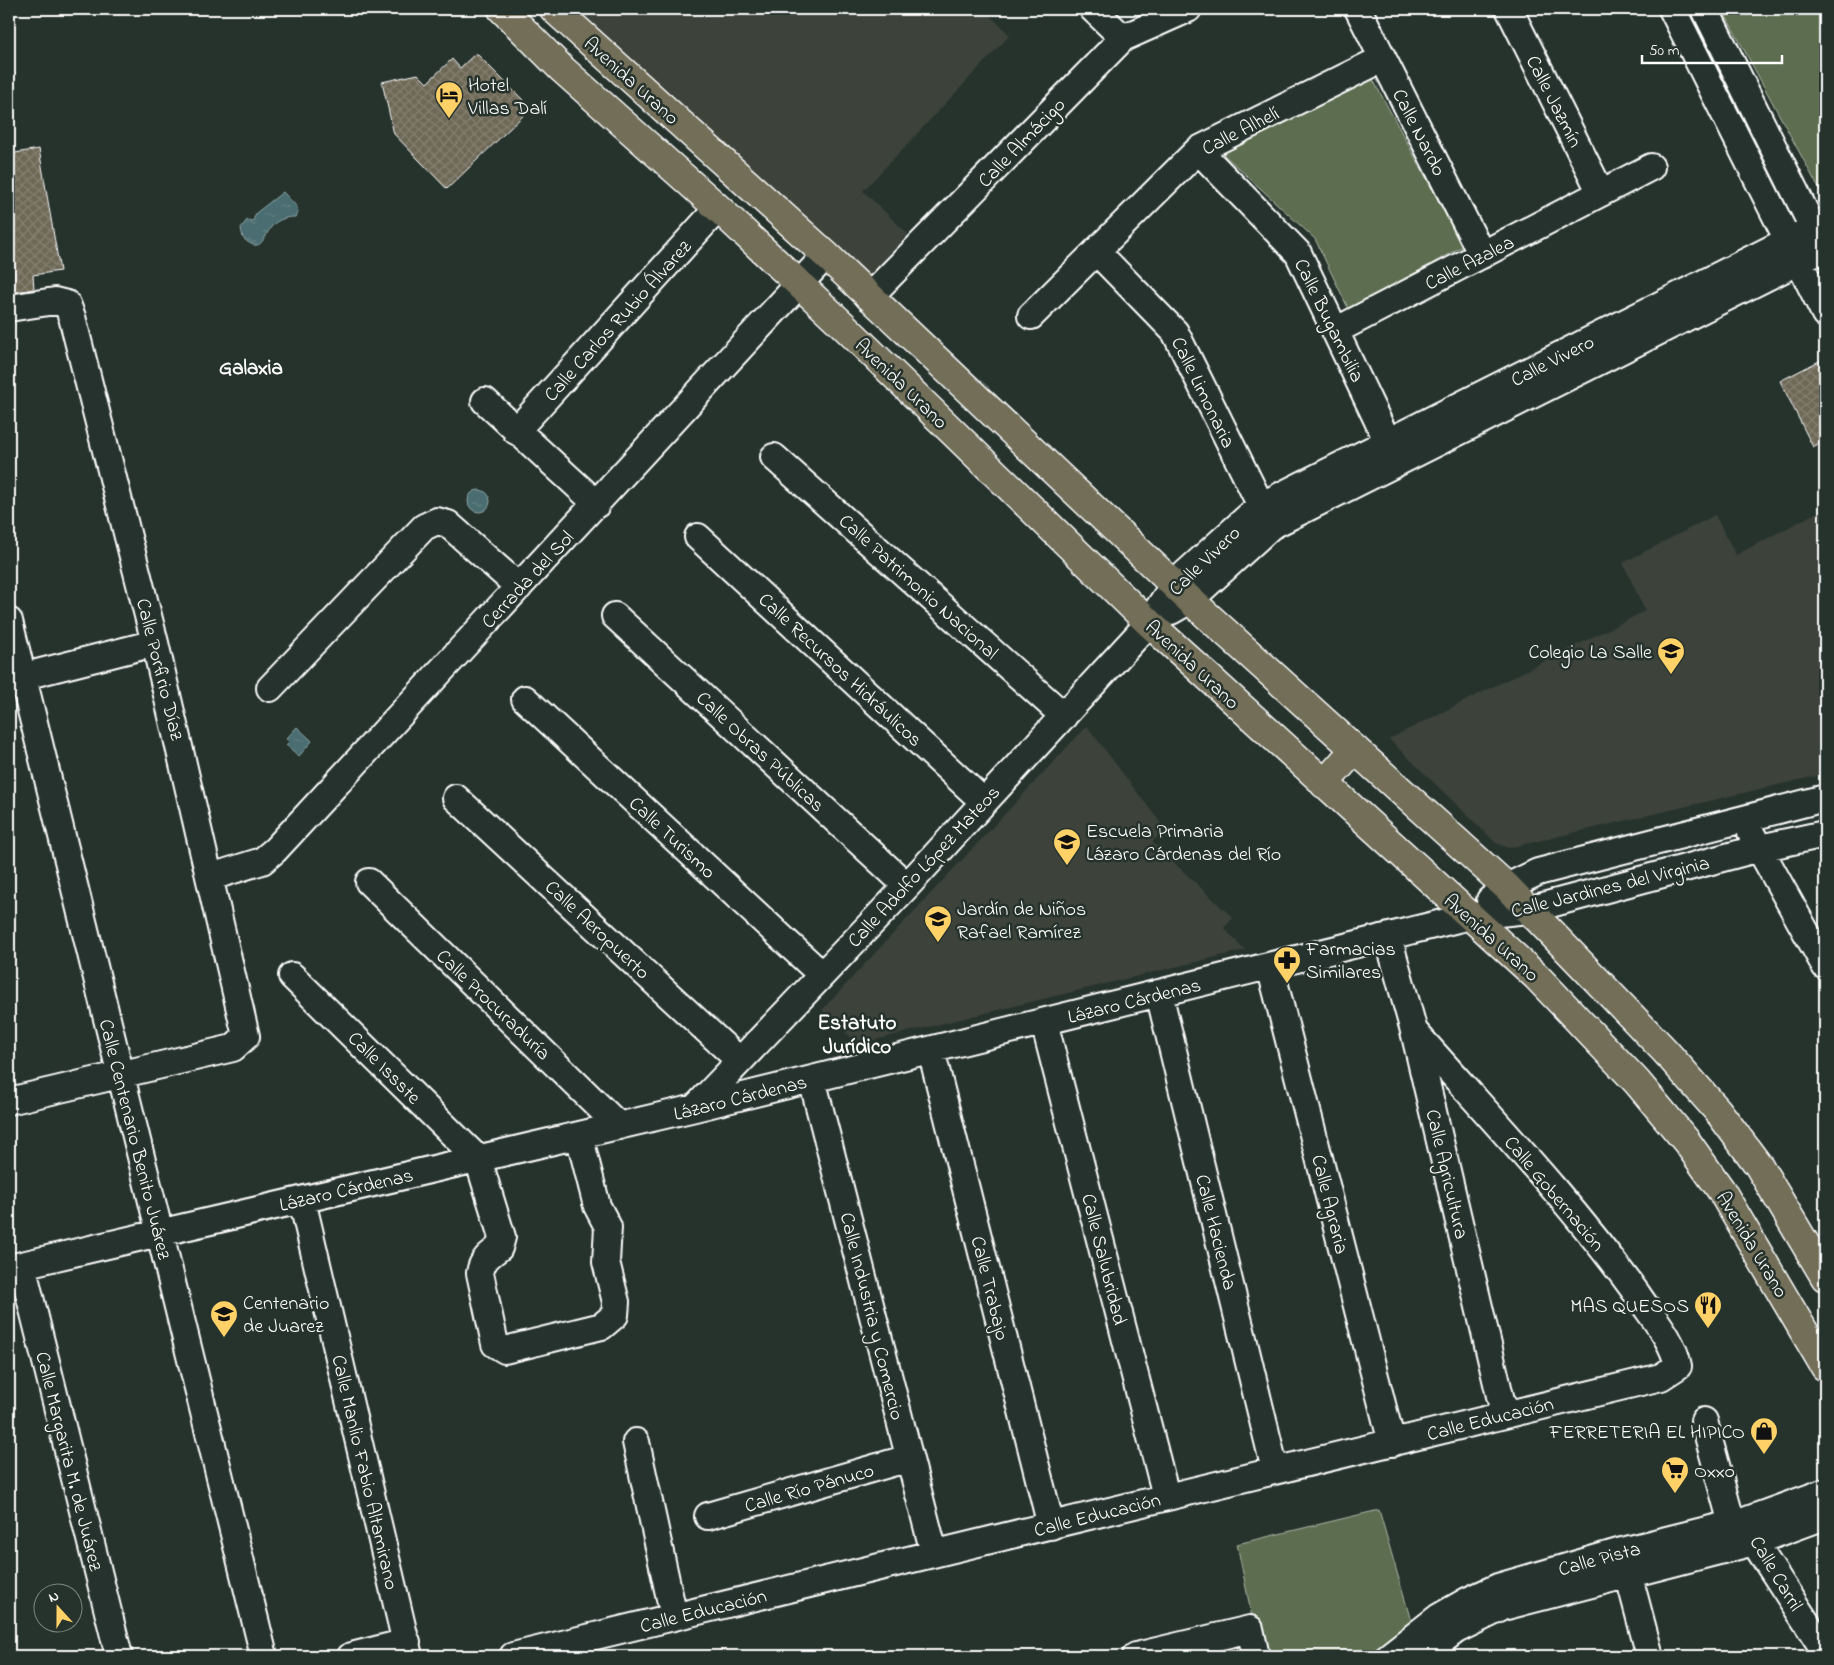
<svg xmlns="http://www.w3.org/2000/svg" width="1834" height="1665" viewBox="0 0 1834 1665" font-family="'Indie Flower',sans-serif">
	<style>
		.built { fill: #3c433a }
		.park { fill: #5d6d50; stroke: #aeb6a8 }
		.water { fill: url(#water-ripples); stroke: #92a7a9 }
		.building { fill: url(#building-cross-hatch); stroke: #fff }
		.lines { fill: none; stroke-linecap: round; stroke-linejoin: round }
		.minor-casing { stroke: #fff; stroke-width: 30 }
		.major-casing { stroke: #fff; stroke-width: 31 }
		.minor { stroke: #26332d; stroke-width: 26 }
		.major { stroke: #726e59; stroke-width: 28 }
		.labels { text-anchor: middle; stroke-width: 5; stroke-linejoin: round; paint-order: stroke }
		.street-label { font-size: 20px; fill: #fff; stroke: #26332d }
		.poi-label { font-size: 20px; fill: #fff; stroke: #26332d; text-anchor: start }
		.neighbourhood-label { font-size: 21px; font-weight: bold; fill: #fff; stroke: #26332d }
	</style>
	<defs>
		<pattern id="water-ripples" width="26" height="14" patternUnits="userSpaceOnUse" patternTransform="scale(1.25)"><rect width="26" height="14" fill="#4a6d70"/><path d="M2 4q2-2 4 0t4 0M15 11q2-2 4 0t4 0" fill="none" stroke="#658385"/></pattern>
		<pattern id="building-cross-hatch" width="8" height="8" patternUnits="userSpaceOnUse" patternTransform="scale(1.25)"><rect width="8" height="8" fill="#6e6857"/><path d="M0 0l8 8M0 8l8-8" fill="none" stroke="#847f70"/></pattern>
	</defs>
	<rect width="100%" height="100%" fill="#26332d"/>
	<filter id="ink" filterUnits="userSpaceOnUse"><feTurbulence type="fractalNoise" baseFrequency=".02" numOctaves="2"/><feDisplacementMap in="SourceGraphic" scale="10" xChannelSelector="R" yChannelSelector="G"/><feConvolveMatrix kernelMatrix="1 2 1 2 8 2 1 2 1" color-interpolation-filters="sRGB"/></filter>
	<g filter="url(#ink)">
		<!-- built -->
		<path class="built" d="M 582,9 L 983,9 L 1010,35 L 863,191 L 908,234 L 869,277 L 579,13 Z
			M 1825,508 L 1825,774 L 1508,848 L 1496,843 L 1389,739 L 1645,611 L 1623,563 L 1715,515 L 1736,555 Z
			M 1087,726 L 1165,829 L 1152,842 L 1233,918 L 1224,928 L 1245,950 L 858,1044 L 822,1010 Z"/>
		<!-- park -->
		<path class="park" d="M 1722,9 L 1825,9 L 1825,194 L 1823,196 Z
			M 1371,76 L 1463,246 L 1349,310 L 1315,239 L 1220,151 Z
			M 1379,1510 L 1413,1628 L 1368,1656 L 1260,1656 L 1237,1544 Z"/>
		<!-- water -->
		<path class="water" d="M 283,192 L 297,207 L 298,213 L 295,217 C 287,217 279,219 273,225 C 263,236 262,256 243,238 L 241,228 L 247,220 L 253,221 L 256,213 Z
			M468 501a11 11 0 1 1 22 0a11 11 0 1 1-22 0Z
			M 297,727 L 312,741 L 299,756 L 286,745 L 289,742 L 286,739 Z"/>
		<!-- building -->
		<path class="building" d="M 476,53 L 531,108 L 447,189 L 394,134 L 382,82 L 418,74 L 427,83 L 452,59 L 460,68 Z
			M 39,149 L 60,271 L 33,275 L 34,289 L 9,293 L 9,154 Z
			M 1825,358 L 1825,440 L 1813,447 L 1780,381 Z"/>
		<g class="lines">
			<!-- minor casing -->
			<g class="minor-casing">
				<path id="minor" d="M 1093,9 L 1123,38
					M 1358,9 L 1482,255
					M 1509,9 L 1601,193
					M 1672,9 L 1825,314
					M 1705,9 L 1821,244
					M 1198,150 L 1298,253 L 1395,457
					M 1097,252 L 1175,332 L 1269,522
					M 869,297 L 1123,38 L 1188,9
					M 9,308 L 55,301 L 67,304 L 72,317 L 155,643 L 246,1036 L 233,1048 L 9,1101
					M 1031,316 L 1198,150 L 1382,59
					M 1335,331 L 1651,167
					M 485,401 L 597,504
					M 516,431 L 718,208
					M 774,457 L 1064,716
					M 698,537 L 983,801
					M 1171,611 L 1190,600 L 1271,526 L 1825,248
					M 615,616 L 907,886
					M 9,621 L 264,1656
					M 9,680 L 155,643
					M 270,688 L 424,527 L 437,521 L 448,524 L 519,587
					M 525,699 L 822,975
					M 456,798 L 740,1061
					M 1751,833 L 1825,966
					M 211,877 L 262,861 L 275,850 L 826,255
					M 369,882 L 619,1126
					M 1490,900 L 1507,887 L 1538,872 L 1825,798
					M 1388,937 L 1414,1031 L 1504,1413
					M 1270,966 L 1392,1443
					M 292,976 L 478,1159 L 502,1237 L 499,1248 C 489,1255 482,1260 480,1273 L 495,1344 L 505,1350 L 602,1326 L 615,1315 L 616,1302 L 606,1262 L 608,1227 L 597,1206 L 579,1135
					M 1159,993 L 1275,1470
					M 1044,1022 L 1166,1496
					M 931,1050 L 1051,1526
					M 812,1079 L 934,1553
					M 695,1108 L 907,886 L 1149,623 L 1174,584 L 1260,506 L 1825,222
					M 302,1200 L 409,1656
					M 22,1265 L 119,1656
					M 9,1268 L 695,1108 L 1470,916 L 1528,910 L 1760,848 L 1825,834
					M 1704,1421 L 1732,1524
					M 636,1442 L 674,1617
					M 708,1516 L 909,1458
					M 1749,1526 L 1754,1542 L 1825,1651
					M 1624,1558 L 1650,1656
					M 351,1656 L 407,1642
					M 513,1656 L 1661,1377 L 1678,1366 C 1673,1339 1652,1317 1637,1294 C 1570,1201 1490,1117 1414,1031
					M 1136,1656 L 1250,1629 L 1256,1656
					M 1389,1656 L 1439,1617 L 1467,1601 L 1498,1587 L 1622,1551 L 1747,1520 L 1825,1492
					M 1422,1656 L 1456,1630 L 1503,1607 L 1754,1542 L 1825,1516"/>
			</g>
			<!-- major casing -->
			<g class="major-casing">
				<path id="major" d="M 502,9 L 562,69 L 718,208 L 843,325 L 1149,623 L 1537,977 L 1637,1082 L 1687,1142 L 1721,1190 L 1825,1367
					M 554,9 L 826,255 L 1190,600 L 1507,887 L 1665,1051 L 1718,1111 L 1759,1166 L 1825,1277
					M 1324,784 L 1355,749"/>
			</g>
			<!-- minor -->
			<use href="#minor" class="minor"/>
			<!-- major -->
			<use href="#major" class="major"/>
		</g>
	</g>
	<!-- icons -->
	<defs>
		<g id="hotel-pin" transform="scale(1.4375)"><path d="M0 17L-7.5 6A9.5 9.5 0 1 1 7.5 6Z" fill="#ffd166" stroke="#26332d"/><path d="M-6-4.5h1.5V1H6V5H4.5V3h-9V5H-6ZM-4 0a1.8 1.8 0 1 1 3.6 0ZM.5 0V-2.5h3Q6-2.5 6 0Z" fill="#111"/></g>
		<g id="university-pin" transform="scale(1.4375)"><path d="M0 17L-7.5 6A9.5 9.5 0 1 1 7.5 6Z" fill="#ffd166" stroke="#26332d"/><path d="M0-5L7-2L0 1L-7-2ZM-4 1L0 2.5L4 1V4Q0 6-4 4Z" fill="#111"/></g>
		<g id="school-pin" transform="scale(1.4375)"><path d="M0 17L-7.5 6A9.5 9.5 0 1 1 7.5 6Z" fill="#ffd166" stroke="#26332d"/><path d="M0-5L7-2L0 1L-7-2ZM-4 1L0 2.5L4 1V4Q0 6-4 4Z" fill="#111"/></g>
		<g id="pharmacy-pin" transform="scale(1.4375)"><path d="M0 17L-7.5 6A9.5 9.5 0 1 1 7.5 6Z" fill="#ffd166" stroke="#26332d"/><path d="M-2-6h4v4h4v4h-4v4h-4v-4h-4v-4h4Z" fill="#111"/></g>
		<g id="restaurant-pin" transform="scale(1.4375)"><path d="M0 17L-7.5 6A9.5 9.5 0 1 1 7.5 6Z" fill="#ffd166" stroke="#26332d"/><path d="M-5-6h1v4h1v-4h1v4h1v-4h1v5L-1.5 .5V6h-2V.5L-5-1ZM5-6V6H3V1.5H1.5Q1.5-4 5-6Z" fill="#111"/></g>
		<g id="shop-pin" transform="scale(1.4375)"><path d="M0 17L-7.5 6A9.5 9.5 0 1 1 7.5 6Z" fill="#ffd166" stroke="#26332d"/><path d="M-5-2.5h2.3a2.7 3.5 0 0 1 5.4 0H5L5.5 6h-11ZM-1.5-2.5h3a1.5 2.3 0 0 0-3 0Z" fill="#111"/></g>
		<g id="supermarket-pin" transform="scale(1.4375)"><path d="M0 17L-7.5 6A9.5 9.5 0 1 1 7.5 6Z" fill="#ffd166" stroke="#26332d"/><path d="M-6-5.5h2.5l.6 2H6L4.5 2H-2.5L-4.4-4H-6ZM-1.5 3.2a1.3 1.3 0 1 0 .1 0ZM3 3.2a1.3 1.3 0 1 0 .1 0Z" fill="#111"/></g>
	</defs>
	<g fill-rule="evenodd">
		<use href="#hotel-pin" x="449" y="95"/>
		<use href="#university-pin" x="1671" y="651"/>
		<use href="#school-pin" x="1067" y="842"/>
		<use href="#school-pin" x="938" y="919"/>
		<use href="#pharmacy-pin" x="1287" y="960"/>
		<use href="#restaurant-pin" x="1708" y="1305"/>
		<use href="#school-pin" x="224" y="1314"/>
		<use href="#shop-pin" x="1764" y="1431"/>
		<use href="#supermarket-pin" x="1675" y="1470"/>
	</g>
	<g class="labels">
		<!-- street labels -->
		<g class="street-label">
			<text transform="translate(632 80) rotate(42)" y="7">Avenida Urano</text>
			<text transform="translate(1555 101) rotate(63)" y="7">Calle Jazmín</text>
			<text transform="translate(1240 130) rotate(-27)" y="7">Calle Alhelí</text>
			<text transform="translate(1420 132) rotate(63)" y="7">Calle Nardo</text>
			<text transform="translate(1021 142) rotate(-46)" y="7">Calle Almácigo</text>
			<text transform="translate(1469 262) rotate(-27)" y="7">Calle Azalea</text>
			<text transform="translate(617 320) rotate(-48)" y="7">Calle Carlos Rubio Álvarez</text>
			<text transform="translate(1330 320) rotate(64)" y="7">Calle Bugambilia</text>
			<text transform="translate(1552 360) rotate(-27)" y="7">Calle Vivero</text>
			<text transform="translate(902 383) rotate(44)" y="7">Avenida Urano</text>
			<text transform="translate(1204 392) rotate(64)" y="7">Calle Limonaria</text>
			<text transform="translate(1204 560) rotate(-44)" y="7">Calle Vivero</text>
			<text transform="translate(527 579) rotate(-47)" y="7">Cerrada del Sol</text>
			<text transform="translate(919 586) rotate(42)" y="7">Calle Patrimonio Nacional</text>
			<text transform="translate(1193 664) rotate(43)" y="7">Avenida Urano</text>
			<text transform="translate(161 669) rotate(76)" y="7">Calle Porfirio Díaz</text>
			<text transform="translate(841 669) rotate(43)" y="7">Calle Recursos Hidráulicos</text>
			<text transform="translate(761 751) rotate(43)" y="7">Calle Obras Públicas</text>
			<text transform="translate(673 837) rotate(43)" y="7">Calle Turismo</text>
			<text transform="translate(923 866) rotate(-47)" y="7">Calle Adolfo López Mateos</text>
			<text transform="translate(1610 886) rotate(-14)" y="7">Calle Jardines del Virginia</text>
			<text transform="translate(598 929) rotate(43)" y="7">Calle Aeropuerto</text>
			<text transform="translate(1492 937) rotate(42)" y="7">Avenida Urano</text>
			<text transform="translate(1134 1000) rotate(-14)" y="7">Lázaro Cárdenas</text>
			<text transform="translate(494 1004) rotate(44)" y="7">Calle Procuraduría</text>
			<text transform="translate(385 1067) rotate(45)" y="7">Calle Issste</text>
			<text transform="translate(740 1097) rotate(-14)" y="7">Lázaro Cárdenas</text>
			<text transform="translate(136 1139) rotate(76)" y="7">Calle Centenario Benito Juárez</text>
			<text transform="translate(1448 1174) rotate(77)" y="7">Calle Agricultura</text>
			<text transform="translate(346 1189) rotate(-13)" y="7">Lázaro Cárdenas</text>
			<text transform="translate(1555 1193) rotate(50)" y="7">Calle Gobernación</text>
			<text transform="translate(1331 1204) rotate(76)" y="7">Calle Agraria</text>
			<text transform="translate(1217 1232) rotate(76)" y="7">Calle Hacienda</text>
			<text transform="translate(1753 1244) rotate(59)" y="7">Avenida Urano</text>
			<text transform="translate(1105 1259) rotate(76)" y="7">Calle Salubridad</text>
			<text transform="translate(991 1288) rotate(76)" y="7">Calle Trabajo</text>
			<text transform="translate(873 1316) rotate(76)" y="7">Calle Industria y Comercio</text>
			<text transform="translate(1490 1418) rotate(-14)" y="7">Calle Educación</text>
			<text transform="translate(70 1461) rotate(76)" y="7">Calle Margarita M. de Juárez</text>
			<text transform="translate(366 1472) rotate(77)" y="7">Calle Manlio Fabio Altamirano</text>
			<text transform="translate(809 1487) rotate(-16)" y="7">Calle Río Pánuco</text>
			<text transform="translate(1097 1514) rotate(-14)" y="7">Calle Educación</text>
			<text transform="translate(1599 1558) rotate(-15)" y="7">Calle Pista</text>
			<text transform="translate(1777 1573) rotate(59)" y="7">Calle Carril</text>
			<text transform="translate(703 1610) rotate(-14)" y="7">Calle Educación</text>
		</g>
		<!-- poi labels -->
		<g class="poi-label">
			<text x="468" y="91">Hotel<tspan x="468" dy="23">Villas Dalí</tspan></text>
			<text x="1652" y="658" text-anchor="end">Colegio La Salle</text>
			<text x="1086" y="837">Escuela Primaria<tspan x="1086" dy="23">Lázaro Cárdenas del Río</tspan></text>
			<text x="957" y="915">Jardín de Niños<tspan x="957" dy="23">Rafael Ramírez</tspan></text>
			<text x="1306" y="955">Farmacias<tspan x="1306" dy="23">Similares</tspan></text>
			<text x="243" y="1309">Centenario<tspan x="243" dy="23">de Juarez</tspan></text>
			<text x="1689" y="1312" text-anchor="end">MAS QUESOS</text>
			<text x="1745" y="1438" text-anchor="end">FERRETERIA EL HIPICO</text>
			<text x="1694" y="1477">Oxxo</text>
		</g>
		<!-- neighbourhood labels -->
		<g class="neighbourhood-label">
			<text x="251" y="374">Galaxia</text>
			<text x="857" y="1029">Estatuto<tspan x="857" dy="24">Jurídico</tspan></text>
		</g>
	</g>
	<!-- margin -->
	<rect width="1834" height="1665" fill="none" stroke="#26332d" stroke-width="30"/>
	<rect x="15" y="15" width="1804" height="1635" fill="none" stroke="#fff" stroke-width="2" filter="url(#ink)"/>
	<!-- north arrow -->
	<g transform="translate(58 1608) rotate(339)"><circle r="24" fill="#26332d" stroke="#7d8581"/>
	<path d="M0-4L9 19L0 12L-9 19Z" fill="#ffd166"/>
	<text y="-8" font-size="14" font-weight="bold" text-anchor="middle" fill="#ffffff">N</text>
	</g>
	<!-- scale -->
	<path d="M1642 55v8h140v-8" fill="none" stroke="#ffffff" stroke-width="2.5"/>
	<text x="1649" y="55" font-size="15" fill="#ffffff" stroke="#26332d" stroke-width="4" paint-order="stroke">50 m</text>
</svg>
